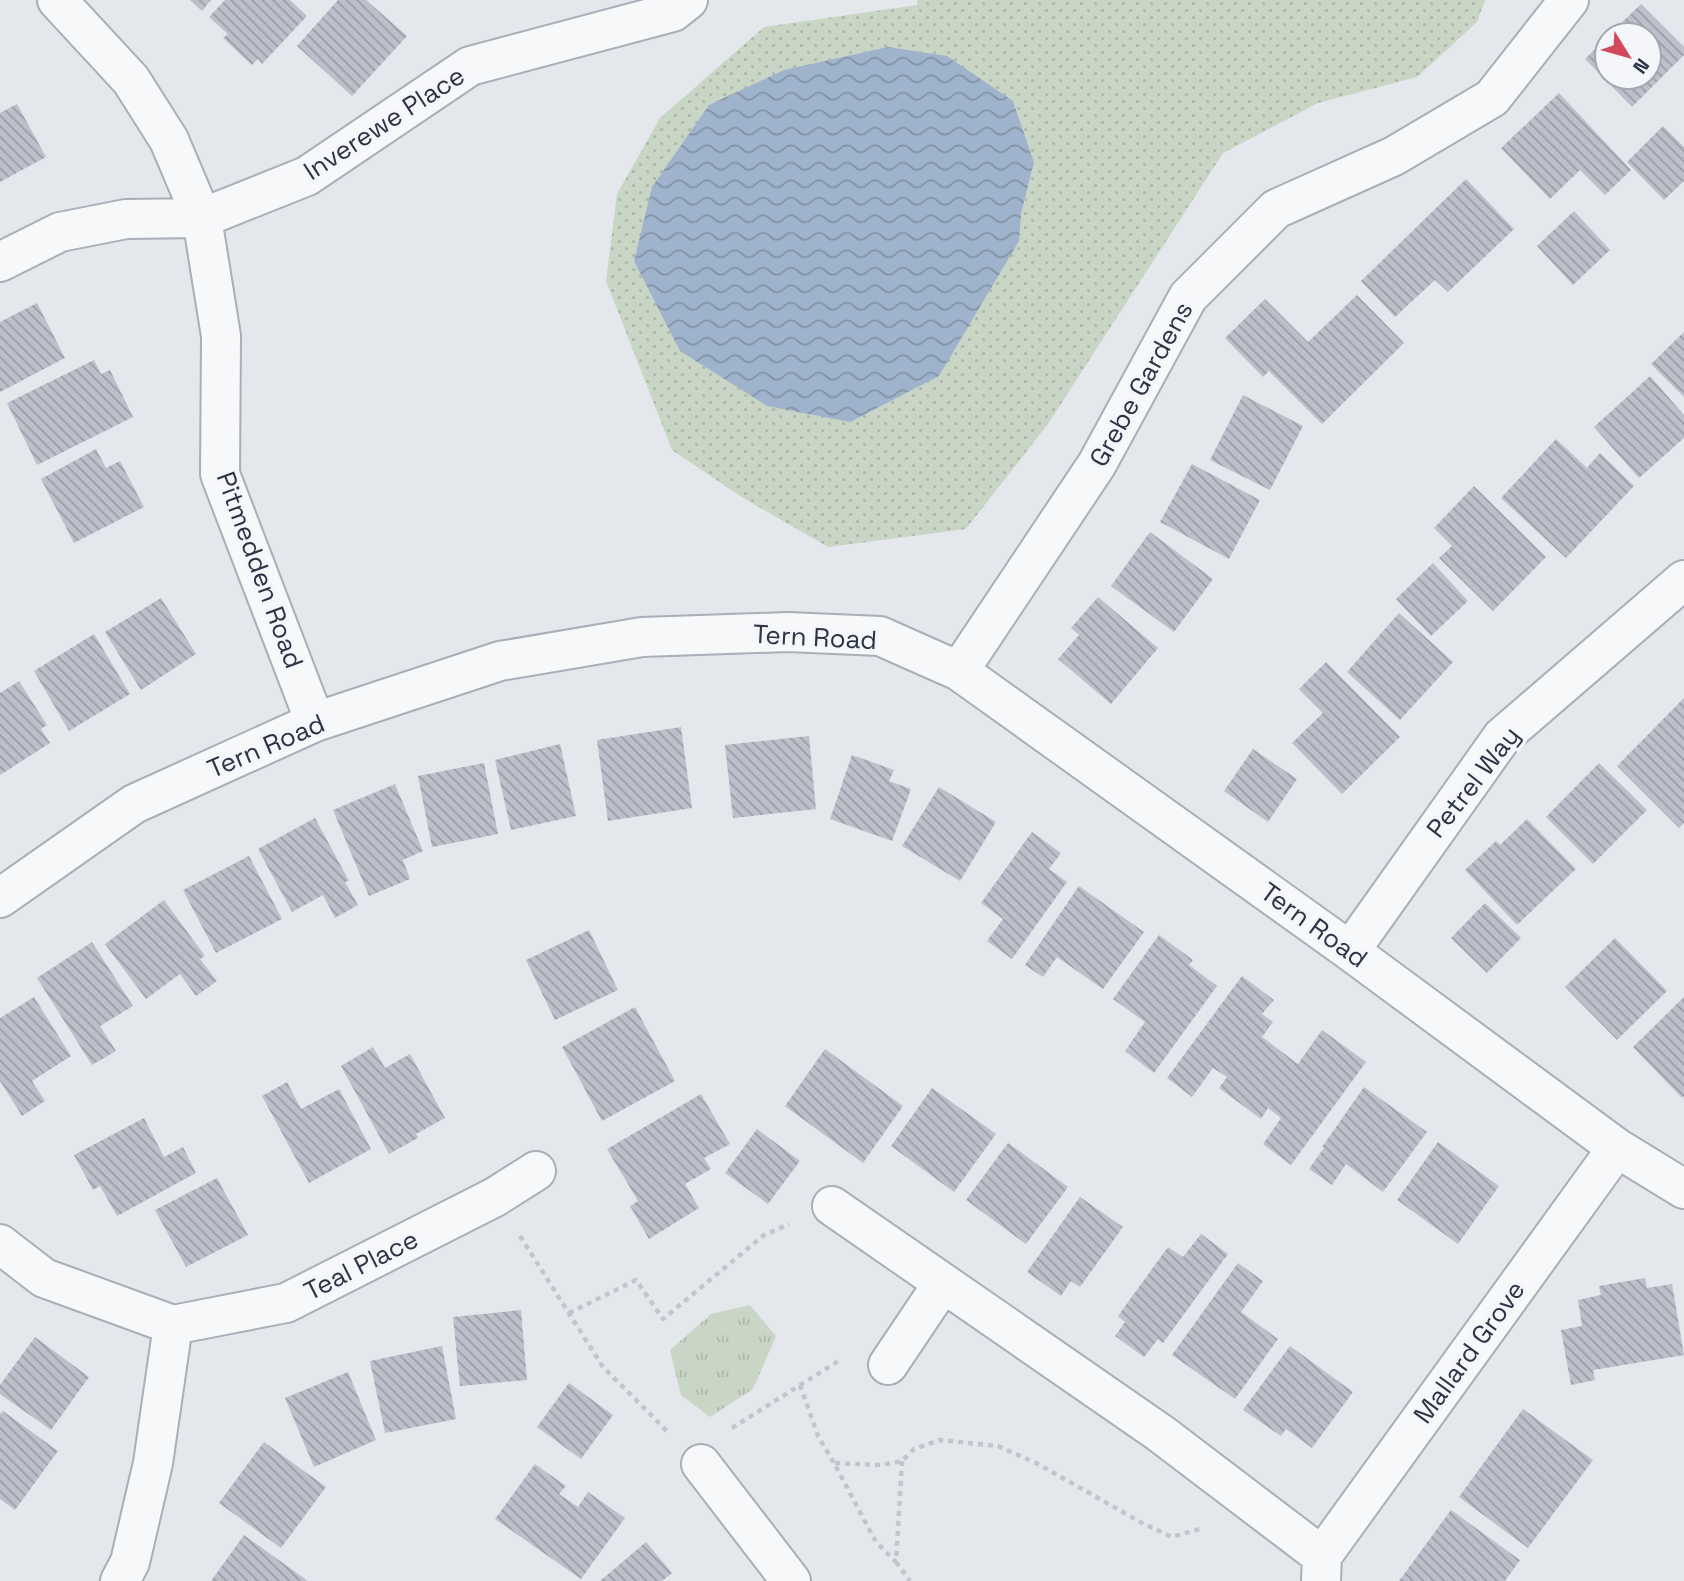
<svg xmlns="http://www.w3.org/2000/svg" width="1684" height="1581" viewBox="0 0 1684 1581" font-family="'Space Grotesk',sans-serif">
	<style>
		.grass { fill: url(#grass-dots); fill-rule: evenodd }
		.park { fill: url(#park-tufts) }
		.water { fill: url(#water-waves) }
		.building { fill: url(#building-back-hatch) }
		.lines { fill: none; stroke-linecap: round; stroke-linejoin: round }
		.street-casing { stroke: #a9aeb7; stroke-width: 42 }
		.path { stroke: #c2c5cb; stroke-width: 4.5; stroke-dasharray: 5 5; stroke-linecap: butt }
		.street { stroke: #f7f8fa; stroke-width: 38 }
		.labels { text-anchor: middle; stroke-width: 7; stroke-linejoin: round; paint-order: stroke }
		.street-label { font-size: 26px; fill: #2b3445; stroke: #f4f6f9 }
	</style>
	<defs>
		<pattern id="grass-dots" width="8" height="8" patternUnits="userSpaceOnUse" patternTransform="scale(1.75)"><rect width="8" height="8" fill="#c9d6c5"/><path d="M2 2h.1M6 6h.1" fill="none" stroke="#adb8ab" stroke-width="1.8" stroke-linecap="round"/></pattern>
		<pattern id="park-tufts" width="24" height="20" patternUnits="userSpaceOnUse" patternTransform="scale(1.75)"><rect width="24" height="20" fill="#c9d6c5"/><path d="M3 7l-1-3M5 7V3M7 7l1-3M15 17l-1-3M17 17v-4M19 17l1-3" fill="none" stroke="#adb8ab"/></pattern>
		<pattern id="water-waves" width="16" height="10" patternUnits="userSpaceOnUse" patternTransform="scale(1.75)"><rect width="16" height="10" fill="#9fb4cc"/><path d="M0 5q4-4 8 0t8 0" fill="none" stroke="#8293a7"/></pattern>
		<pattern id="building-back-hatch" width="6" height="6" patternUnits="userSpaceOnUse" patternTransform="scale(1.75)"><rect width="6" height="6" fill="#bbc0ca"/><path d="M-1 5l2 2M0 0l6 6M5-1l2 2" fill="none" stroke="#989da6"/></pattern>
	</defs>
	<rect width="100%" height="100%" fill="#e4e7ec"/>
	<!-- grass -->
	<path class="grass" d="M 917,0 L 1485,0 L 1477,22 L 1417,77 L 1318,103 L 1223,153 L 1048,424 L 966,529 L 828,547 L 740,496 L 672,450 L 606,281 L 617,194 L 660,118 L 764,27 L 917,5 ZM 1013,101 L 1034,162 L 1021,214 Z"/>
	<!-- park -->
	<path class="park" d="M 750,1305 L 776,1336 L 753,1389 L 710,1417 L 681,1395 L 670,1350 L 711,1314 Z"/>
	<!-- water -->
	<path class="water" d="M 888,47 L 947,56 L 1013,101 L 1034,162 L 1021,214 L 1019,241 L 939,376 L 850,422 L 767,406 L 680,351 L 634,261 L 652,187 L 709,105 L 784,70 Z"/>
	<!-- building -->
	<path class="building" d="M 190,0 L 211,0 L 202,11 Z
		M 225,0 L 290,0 L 307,16 L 262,64 L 258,59 L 252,65 L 223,38 L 228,34 L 209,17 Z
		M 338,0 L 366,0 L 407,36 L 352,96 L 297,46 Z
		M 1641,4 L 1684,47 L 1684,55 L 1632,107 L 1585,59 L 1607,37 L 1607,77 L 1649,77 L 1649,35 L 1609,35 Z
		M 1559,93 L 1631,170 L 1605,195 L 1580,170 L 1550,199 L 1501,148 Z
		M 17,104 L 46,157 L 0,182 L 0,113 Z
		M 1663,126 L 1684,147 L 1684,181 L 1664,200 L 1627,162 Z
		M 1466,179 L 1514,229 L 1448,292 L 1435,280 L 1395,317 L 1361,281 Z
		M 1574,211 L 1610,250 L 1573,285 L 1537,246 Z
		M 1357,295 L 1404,343 L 1322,424 L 1269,371 L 1263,377 L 1225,338 L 1265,299 L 1308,342 Z
		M 37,303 L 65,358 L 0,392 L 0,322 Z
		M 1684,332 L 1684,397 L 1651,364 Z
		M 94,360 L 101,374 L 110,370 L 133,417 L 37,465 L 7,403 Z
		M 1650,376 L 1684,415 L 1684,438 L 1639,478 L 1594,427 Z
		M 1243,395 L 1303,426 L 1270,490 L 1210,460 Z
		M 1556,439 L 1587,468 L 1600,453 L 1634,486 L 1566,558 L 1501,498 Z
		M 96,449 L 106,468 L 120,461 L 144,507 L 74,543 L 41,479 Z
		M 1192,464 L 1260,500 L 1229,559 L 1160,522 Z
		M 1474,486 L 1546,557 L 1493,611 L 1439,558 L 1452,546 L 1434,528 Z
		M 1150,532 L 1213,579 L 1174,632 L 1111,586 Z
		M 1433,563 L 1468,601 L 1431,636 L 1396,599 Z
		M 1098,597 L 1158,648 L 1111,704 L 1058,659 L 1079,635 L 1071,628 Z
		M 161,598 L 196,654 L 141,690 L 105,632 Z
		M 1399,613 L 1453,662 L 1400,720 L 1347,672 Z
		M 94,634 L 130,694 L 69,731 L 34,671 Z
		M 1326,662 L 1400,737 L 1342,794 L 1292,743 L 1323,713 L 1299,689 Z
		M 19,681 L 47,725 L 41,729 L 50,743 L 0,775 L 0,693 Z
		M 1684,698 L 1684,823 L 1679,828 L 1617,766 Z
		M 681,727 L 692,808 L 608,821 L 597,740 Z
		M 809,736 L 816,809 L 733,818 L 725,745 Z
		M 560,744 L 576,816 L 511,830 L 495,760 Z
		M 1253,749 L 1297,779 L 1268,822 L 1224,791 Z
		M 852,755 L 894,770 L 889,781 L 911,789 L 892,841 L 830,819 Z
		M 484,763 L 498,834 L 432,847 L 418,776 Z
		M 1599,763 L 1647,810 L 1593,864 L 1546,817 Z
		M 395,784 L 423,851 L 403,860 L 410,879 L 369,896 L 333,810 Z
		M 939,787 L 996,822 L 960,881 L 902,846 Z
		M 315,818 L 349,881 L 345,882 L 358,905 L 335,918 L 323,895 L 292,912 L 258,849 Z
		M 1527,819 L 1576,869 L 1517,925 L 1465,870 L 1496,841 L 1500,845 Z
		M 1032,832 L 1061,853 L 1049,869 L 1067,882 L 1012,959 L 987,941 L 1003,919 L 981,903 Z
		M 249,856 L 282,919 L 216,953 L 183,890 Z
		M 1079,886 L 1144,932 L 1103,989 L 1057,957 L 1043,977 L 1025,965 Z
		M 164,900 L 205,956 L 200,959 L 217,981 L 196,996 L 180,974 L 146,999 L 105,944 Z
		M 1485,903 L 1521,938 L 1487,973 L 1451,938 Z
		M 589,930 L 618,990 L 555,1020 L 526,960 Z
		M 1159,935 L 1193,960 L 1189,965 L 1217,986 L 1154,1073 L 1125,1051 L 1145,1022 L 1113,999 Z
		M 1615,938 L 1667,991 L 1617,1040 L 1565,987 Z
		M 92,942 L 133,1006 L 100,1026 L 116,1051 L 92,1065 L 37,978 Z
		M 1242,976 L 1274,1000 L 1262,1014 L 1273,1022 L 1262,1037 L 1298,1064 L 1322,1030 L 1366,1062 L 1291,1165 L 1263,1144 L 1281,1118 L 1268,1108 L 1261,1119 L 1219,1088 L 1227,1077 L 1213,1068 L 1192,1097 L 1167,1078 Z
		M 34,997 L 71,1056 L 32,1081 L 45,1101 L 22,1116 L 0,1081 L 0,1018 Z
		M 1684,997 L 1684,1096 L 1682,1098 L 1633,1047 Z
		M 635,1007 L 675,1081 L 602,1121 L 562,1047 Z
		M 373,1047 L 385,1068 L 410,1054 L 445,1118 L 416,1134 L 418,1138 L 389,1154 L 341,1066 Z
		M 825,1049 L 903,1106 L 863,1163 L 785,1106 Z
		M 287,1082 L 301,1109 L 339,1089 L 371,1149 L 309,1183 L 262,1096 Z
		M 1364,1087 L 1427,1132 L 1383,1192 L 1346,1164 L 1332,1185 L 1309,1169 L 1324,1148 L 1322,1147 Z
		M 932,1088 L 996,1134 L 954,1192 L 891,1146 Z
		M 701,1094 L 730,1144 L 704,1158 L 711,1169 L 685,1184 L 699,1208 L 649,1239 L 630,1206 L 638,1201 L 607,1149 Z
		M 144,1118 L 164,1157 L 183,1147 L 196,1173 L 117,1216 L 100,1186 L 93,1190 L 74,1155 Z
		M 757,1129 L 800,1161 L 768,1204 L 725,1173 Z
		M 1438,1142 L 1499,1186 L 1458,1244 L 1397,1200 Z
		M 1008,1143 L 1068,1187 L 1026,1244 L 966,1200 Z
		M 217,1178 L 248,1235 L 186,1267 L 155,1210 Z
		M 1080,1197 L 1123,1227 L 1080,1287 L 1071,1281 L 1061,1296 L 1027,1272 Z
		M 1201,1234 L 1228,1254 L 1163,1343 L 1158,1339 L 1144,1357 L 1115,1336 L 1125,1322 L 1118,1316 L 1168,1247 L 1183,1257 Z
		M 1238,1263 L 1263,1281 L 1241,1312 L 1278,1339 L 1235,1399 L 1172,1355 Z
		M 1645,1278 L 1647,1288 L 1672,1284 L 1684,1355 L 1593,1370 L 1595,1380 L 1571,1385 L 1561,1330 L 1582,1326 L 1578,1300 L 1601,1295 L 1599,1286 Z
		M 521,1310 L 527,1380 L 460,1386 L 453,1317 Z
		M 35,1337 L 89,1377 L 51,1430 L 0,1394 L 0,1385 Z
		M 442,1346 L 456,1419 L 385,1433 L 370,1361 Z
		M 1290,1346 L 1353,1392 L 1312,1448 L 1286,1429 L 1281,1436 L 1243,1410 Z
		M 348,1372 L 376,1440 L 314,1467 L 285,1398 Z
		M 569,1383 L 613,1415 L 581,1459 L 537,1427 Z
		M 1523,1409 L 1593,1460 L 1528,1548 L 1459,1497 Z
		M 3,1411 L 58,1451 L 15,1510 L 0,1499 L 0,1414 Z
		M 264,1442 L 326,1487 L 281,1548 L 219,1503 Z
		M 535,1464 L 566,1486 L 559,1494 L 578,1507 L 588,1492 L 625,1518 L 581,1579 L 495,1519 Z
		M 1451,1510 L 1520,1560 L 1505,1581 L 1399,1581 Z
		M 244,1535 L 308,1581 L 211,1581 Z
		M 646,1542 L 672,1573 L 662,1581 L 600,1581 Z"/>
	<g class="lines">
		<!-- street casing -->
		<g class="street-casing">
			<path id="street" d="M 57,0 L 131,80 L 169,140 L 202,218 L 221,336 L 220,474 L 315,722
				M 0,262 L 60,232 L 126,219 L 202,218 L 307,176 L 470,66 L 673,12 L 688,0
				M 959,671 L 1097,464 L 1188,297 L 1276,209 L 1394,156 L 1492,98 L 1569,0
				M 0,898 L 134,804 L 315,722 L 500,661 L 642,637 L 788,632 L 880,636 L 959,671 L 1350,951 L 1617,1148 L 1684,1189
				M 1350,951 L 1502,737 L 1684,580
				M 832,1206 L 1160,1433 L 1322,1556
				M 0,1244 L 44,1278 L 173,1325 L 286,1303 L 495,1197 L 536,1171
				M 888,1365 L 943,1283
				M 701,1464 L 791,1581
				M 120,1581 L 130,1562 L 153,1463 L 173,1325
				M 1321,1581 L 1322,1556 L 1617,1148"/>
		</g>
		<!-- path -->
		<path class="path" d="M 520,1236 L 603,1367 L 668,1432
			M 569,1313 L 636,1280 L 663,1319 L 764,1235 L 789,1224
			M 800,1385 L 818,1436 L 834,1463
			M 732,1428 L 840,1360
			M 902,1461 L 896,1562 L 876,1542 L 834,1463 L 881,1465 L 902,1461 L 914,1449 L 940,1440 L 998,1446 L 1038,1464 L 1144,1524 L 1172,1537 L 1203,1528
			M 896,1562 L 910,1581"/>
		<!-- street -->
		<use href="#street" class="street"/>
	</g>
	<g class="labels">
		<!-- street labels -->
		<g class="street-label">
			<text transform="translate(384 123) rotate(-33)" y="9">Inverewe Place</text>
			<text transform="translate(1141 384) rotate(-61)" y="9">Grebe Gardens</text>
			<text transform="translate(260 570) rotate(70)" y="9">Pitmedden Road</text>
			<text transform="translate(815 637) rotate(3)" y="9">Tern Road</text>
			<text transform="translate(266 746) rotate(-23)" y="9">Tern Road</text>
			<text transform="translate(1473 782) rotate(-52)" y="9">Petrel Way</text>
			<text transform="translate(1314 925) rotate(36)" y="9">Tern Road</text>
			<text transform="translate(361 1265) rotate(-27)" y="9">Teal Place</text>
			<text transform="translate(1469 1352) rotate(-54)" y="9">Mallard Grove</text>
		</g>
	</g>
	<!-- north arrow -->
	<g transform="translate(1628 56) rotate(127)"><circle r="33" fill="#f4f6f9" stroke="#a4a8b1" stroke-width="2"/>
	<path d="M0-5L12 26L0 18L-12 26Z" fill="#d1495b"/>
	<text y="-10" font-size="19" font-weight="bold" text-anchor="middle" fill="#2b3445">N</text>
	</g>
</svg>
